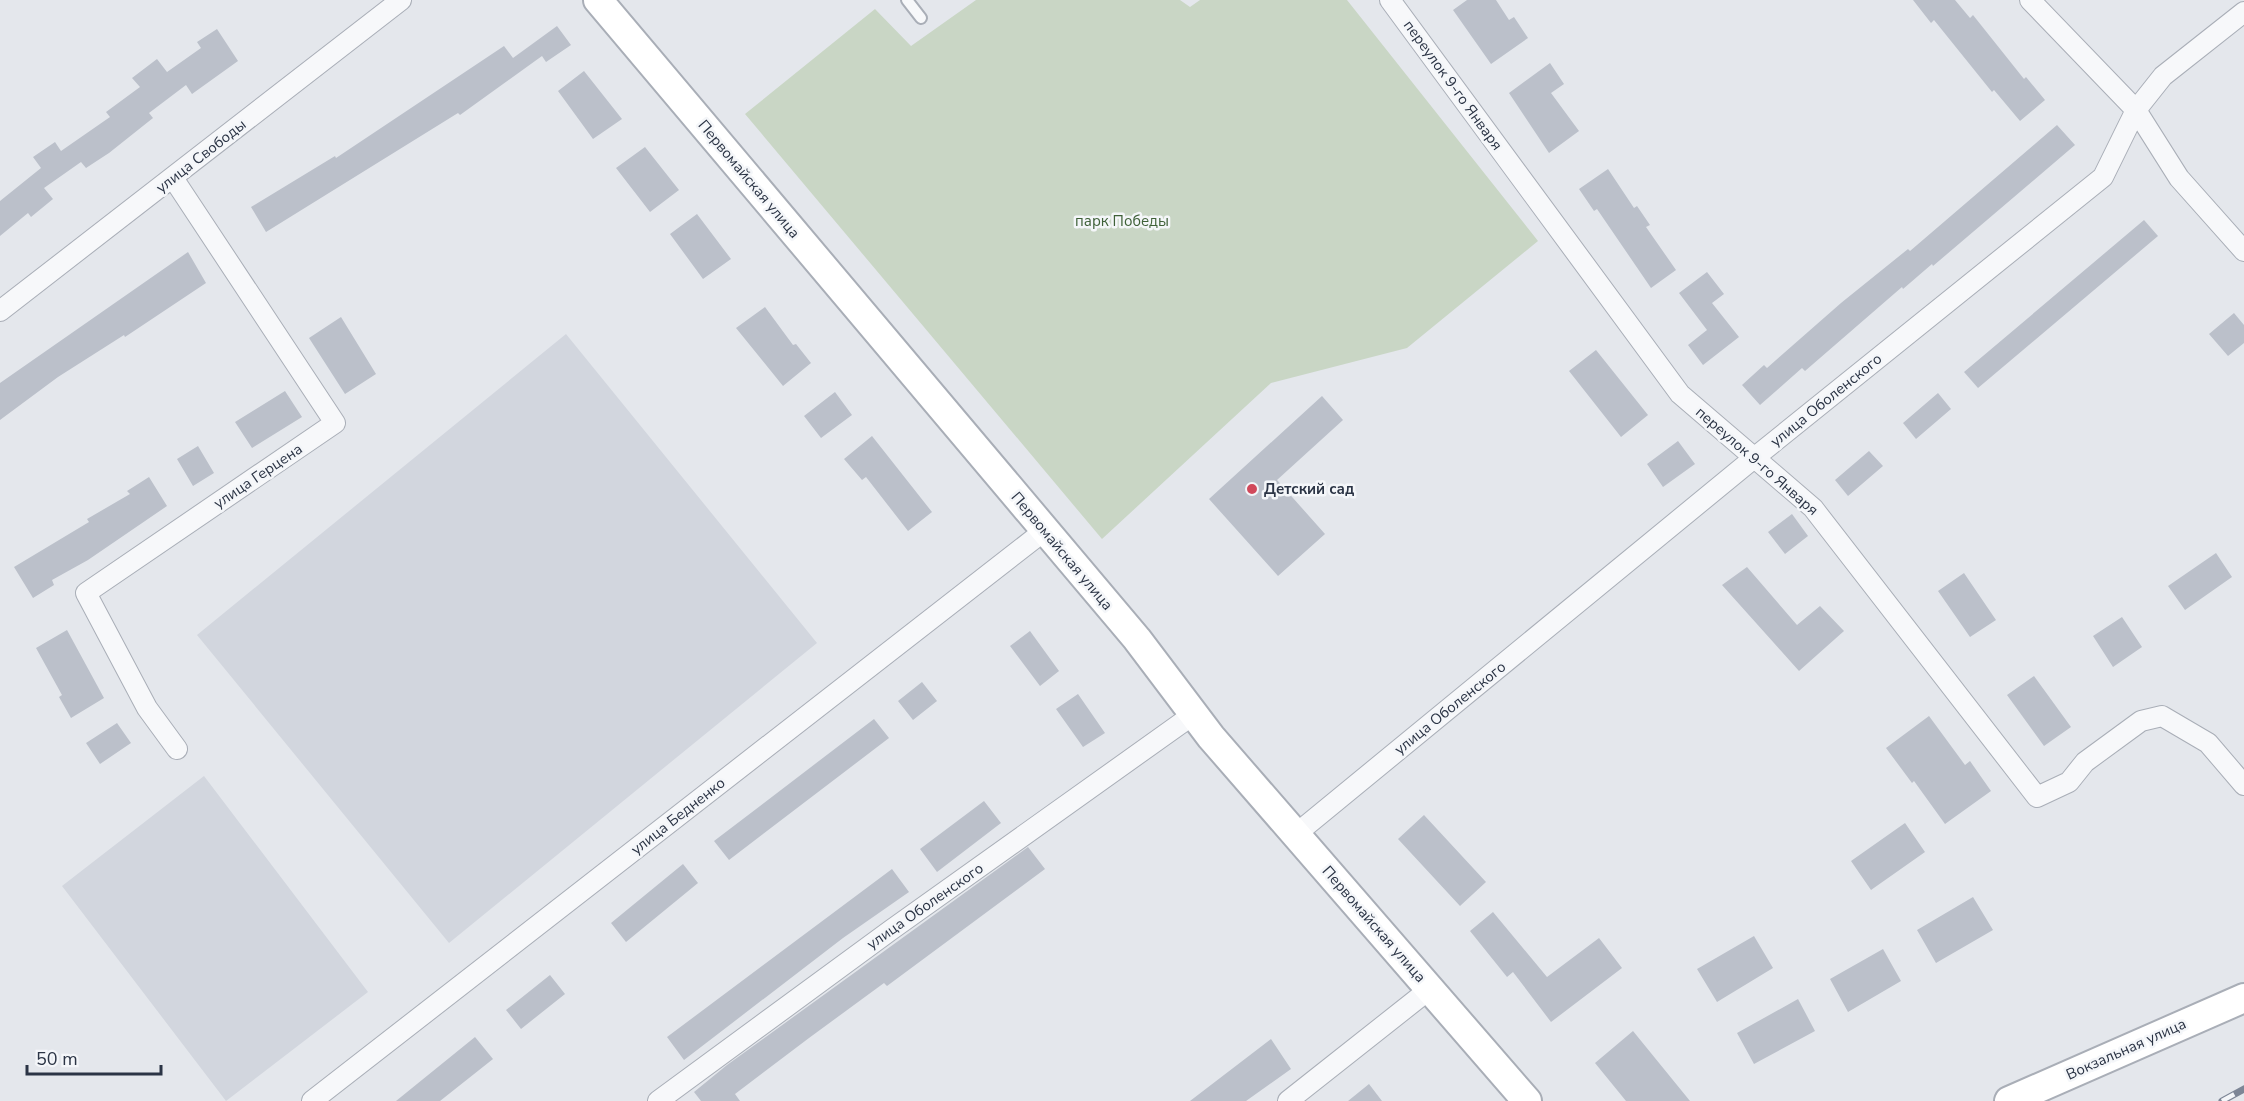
<svg xmlns="http://www.w3.org/2000/svg" width="2244" height="1101" viewBox="0 0 2244 1101" font-family="'Nunito Sans',sans-serif">
	<style>
		.built { fill: #d2d6de }
		.green { fill: #c9d6c5 }
		.building { fill: #bbc0ca }
		.lines { fill: none; stroke-linecap: round; stroke-linejoin: round }
		.service-casing { stroke: #a9aeb7; stroke-width: 14 }
		.minor-casing { stroke: #a9aeb7; stroke-width: 22 }
		.secondary-casing { stroke: #a9aeb7; stroke-width: 32 }
		.service { stroke: #f7f8fa; stroke-width: 10 }
		.minor { stroke: #f7f8fa; stroke-width: 20 }
		.secondary { stroke: #fff; stroke-width: 28 }
		.rail-casing { stroke: #7d8696; stroke-width: 7 }
		.rail { stroke: #f4f6f9; stroke-width: 4.5; stroke-dasharray: 14; stroke-linecap: butt }
		.poi-dot { fill: #d1495b; stroke: #f4f6f9; stroke-width: 2 }
		.labels { text-anchor: middle; stroke-width: 5; stroke-linejoin: round; paint-order: stroke }
		.street-label { font-size: 15px; fill: #2b3445; stroke: #f4f6f9 }
		.park-label { font-size: 15px; fill: #3f6138; stroke: #f4f6f9 }
		.poi-label { font-size: 15px; font-weight: bold; fill: #2b3445; stroke: #f4f6f9; text-anchor: start }
	</style>
	<rect width="100%" height="100%" fill="#e4e7ec"/>
	<!-- built -->
	<path class="built" d="M 566,334 L 817,643 L 449,943 L 197,635 Z
		M 204,776 L 368,992 L 226,1101 L 62,886 Z"/>
	<!-- green -->
	<path class="green" d="M 976,0 L 1180,0 L 1190,7 L 1200,0 L 1347,0 L 1538,241 L 1407,348 L 1271,383 L 1102,539 L 745,114 L 875,9 L 911,46 Z"/>
	<!-- building -->
	<path class="building" d="M 1467,0 L 1496,0 L 1509,20 L 1514,17 L 1528,38 L 1491,64 L 1453,10 Z
		M 1913,0 L 1955,0 L 1970,18 L 1973,15 L 2024,79 L 2026,77 L 2045,100 L 2020,121 L 1994,90 L 1992,92 L 1934,20 L 1931,23 Z
		M 557,26 L 571,45 L 546,62 L 542,56 L 460,115 L 458,113 L 266,232 L 251,207 L 335,156 L 336,158 L 504,46 L 513,58 Z
		M 217,29 L 238,61 L 192,94 L 186,85 L 149,113 L 153,118 L 109,153 L 86,168 L 81,162 L 44,188 L 53,199 L 31,217 L 28,213 L 0,236 L 0,201 L 41,168 L 33,157 L 55,142 L 61,151 L 110,117 L 106,112 L 140,87 L 132,78 L 157,59 L 167,72 L 201,48 L 197,42 Z
		M 1550,63 L 1564,84 L 1551,93 L 1579,131 L 1549,153 L 1509,93 Z
		M 584,71 L 622,119 L 593,139 L 558,91 Z
		M 2057,125 L 2075,145 L 1933,266 L 1932,264 L 1903,289 L 1902,287 L 1805,371 L 1802,368 L 1760,405 L 1742,385 L 1764,365 L 1767,368 L 1841,303 L 1908,249 L 1910,251 Z
		M 645,147 L 679,190 L 650,212 L 616,168 Z
		M 1608,169 L 1634,208 L 1637,206 L 1650,225 L 1646,227 L 1676,270 L 1651,288 L 1597,209 L 1594,211 L 1579,189 Z
		M 697,214 L 731,259 L 703,279 L 670,234 Z
		M 2144,220 L 2158,236 L 1978,388 L 1964,372 Z
		M 188,252 L 206,283 L 125,337 L 124,335 L 58,377 L 0,420 L 0,383 Z
		M 1707,272 L 1724,294 L 1712,303 L 1739,337 L 1703,365 L 1688,345 L 1707,330 L 1679,293 Z
		M 765,307 L 793,345 L 796,344 L 811,363 L 783,386 L 736,328 Z
		M 2234,313 L 2244,325 L 2244,343 L 2228,356 L 2209,334 Z
		M 341,317 L 376,374 L 345,394 L 309,338 Z
		M 1596,350 L 1648,415 L 1621,437 L 1569,371 Z
		M 285,391 L 302,417 L 252,448 L 235,422 Z
		M 835,392 L 852,415 L 821,438 L 804,416 Z
		M 1938,393 L 1951,409 L 1916,439 L 1903,423 Z
		M 1322,396 L 1343,420 L 1277,480 L 1325,534 L 1278,576 L 1209,499 Z
		M 872,436 L 932,512 L 908,531 L 866,477 L 862,480 L 844,459 Z
		M 1678,441 L 1695,464 L 1663,487 L 1647,464 Z
		M 198,446 L 214,473 L 193,486 L 177,459 Z
		M 1869,451 L 1883,466 L 1848,496 L 1835,480 Z
		M 149,477 L 167,506 L 88,560 L 52,580 L 54,585 L 33,598 L 14,567 L 89,522 L 87,519 L 130,494 L 127,491 Z
		M 1792,514 L 1808,536 L 1785,554 L 1768,532 Z
		M 2216,553 L 2232,577 L 2185,610 L 2168,586 Z
		M 1747,567 L 1797,625 L 1820,606 L 1844,631 L 1799,671 L 1722,585 Z
		M 1964,573 L 1996,620 L 1970,637 L 1938,591 Z
		M 2122,617 L 2142,647 L 2113,667 L 2093,636 Z
		M 67,630 L 104,698 L 71,718 L 59,697 L 62,695 L 36,648 Z
		M 1030,631 L 1059,671 L 1040,686 L 1010,646 Z
		M 2034,676 L 2071,727 L 2044,746 L 2007,695 Z
		M 922,682 L 937,701 L 913,720 L 898,701 Z
		M 1078,694 L 1105,733 L 1083,747 L 1056,709 Z
		M 1929,716 L 1965,765 L 1970,761 L 1991,791 L 1945,824 L 1914,781 L 1912,783 L 1886,748 Z
		M 874,719 L 889,738 L 729,860 L 714,841 Z
		M 117,723 L 131,743 L 100,764 L 86,743 Z
		M 984,801 L 1001,823 L 937,872 L 920,849 Z
		M 1424,815 L 1486,882 L 1460,906 L 1398,839 Z
		M 1905,823 L 1925,852 L 1871,890 L 1851,861 Z
		M 1028,847 L 1045,869 L 887,986 L 884,983 L 809,1038 L 735,1094 L 740,1101 L 701,1101 L 694,1092 L 727,1065 Z
		M 683,864 L 698,883 L 626,942 L 611,923 Z
		M 892,869 L 909,892 L 843,938 L 684,1060 L 667,1037 Z
		M 1973,897 L 1993,930 L 1936,963 L 1917,930 Z
		M 1493,912 L 1547,977 L 1599,938 L 1622,968 L 1551,1022 L 1513,972 L 1507,977 L 1470,931 Z
		M 1754,936 L 1773,968 L 1717,1002 L 1697,969 Z
		M 1883,949 L 1901,981 L 1848,1012 L 1830,979 Z
		M 550,975 L 565,994 L 521,1029 L 506,1010 Z
		M 1798,999 L 1815,1031 L 1754,1064 L 1737,1033 Z
		M 1633,1031 L 1690,1101 L 1626,1101 L 1595,1063 Z
		M 475,1037 L 493,1059 L 440,1101 L 396,1101 Z
		M 1271,1039 L 1291,1069 L 1246,1101 L 1190,1101 Z
		M 1369,1084 L 1382,1101 L 1348,1101 Z"/>
	<g class="lines">
		<!-- service casing -->
		<g class="service-casing">
			<path id="service" d="M 907,0 L 921,18"/>
		</g>
		<!-- minor casing -->
		<g class="minor-casing">
			<path id="minor" d="M 1390,0 L 1680,394 L 1813,508 L 2037,797 L 2069,782 L 2085,762 L 2141,721 L 2162,716 L 2208,743 L 2244,785
				M 2030,0 L 2136,110 L 2179,178 L 2244,251
				M 173,178 L 335,423 L 86,593 L 147,708 L 177,749
				M 0,311 L 401,0
				M 1296,834 L 1754,458 L 2103,177 L 2136,110 L 2163,76 L 2244,12
				M 312,1101 L 1044,531
				M 658,1101 L 891,930 L 1194,714
				M 1288,1101 L 1431,988"/>
		</g>
		<!-- secondary casing -->
		<g class="secondary-casing">
			<path id="secondary" d="M 598,0 L 1137,639 L 1211,737 L 1527,1101
				M 2009,1101 L 2244,998"/>
		</g>
		<!-- service -->
		<use href="#service" class="service"/>
		<!-- minor -->
		<use href="#minor" class="minor"/>
		<!-- secondary -->
		<use href="#secondary" class="secondary"/>
		<!-- rail casing -->
		<g class="rail-casing">
			<path id="rail" d="M 2222,1101 L 2244,1089"/>
		</g>
		<!-- rail -->
		<use href="#rail" class="rail"/>
	</g>
	<!-- markers -->
	<circle class="poi-dot" cx="1252" cy="489" r="6"/>
	<g class="labels">
		<!-- street labels -->
		<g class="street-label">
			<text transform="translate(1453 85) rotate(54)" y="5">переулок 9-го Января</text>
			<text transform="translate(201 156) rotate(-38)" y="5">улица Свободы</text>
			<text transform="translate(749 179) rotate(50)" y="5">Первомайская улица</text>
			<text transform="translate(1826 400) rotate(-39)" y="5">улица Оболенского</text>
			<text transform="translate(1757 461) rotate(41)" y="5">переулок 9-го Января</text>
			<text transform="translate(258 476) rotate(-34)" y="5">улица Герцена</text>
			<text transform="translate(1062 551) rotate(50)" y="5">Первомайская улица</text>
			<text transform="translate(1450 708) rotate(-39)" y="5">улица Оболенского</text>
			<text transform="translate(678 816) rotate(-38)" y="5">улица Бедненко</text>
			<text transform="translate(925 906) rotate(-35)" y="5">улица Оболенского</text>
			<text transform="translate(1374 924) rotate(49)" y="5">Первомайская улица</text>
			<text transform="translate(2126 1049) rotate(-24)" y="5">Вокзальная улица</text>
		</g>
		<!-- park labels -->
		<g class="park-label">
			<text x="1122" y="226">парк Победы</text>
		</g>
		<!-- poi labels -->
		<g class="poi-label">
			<text x="1264" y="494">Детский сад</text>
		</g>
	</g>
	<!-- scale -->
	<path d="M27 1065v9h134v-9" fill="none" stroke="#2b3445" stroke-width="3"/>
	<text x="36" y="1065" font-size="18" fill="#2b3445" stroke="#f4f6f9" stroke-width="4.5" paint-order="stroke">50 m</text>
</svg>
